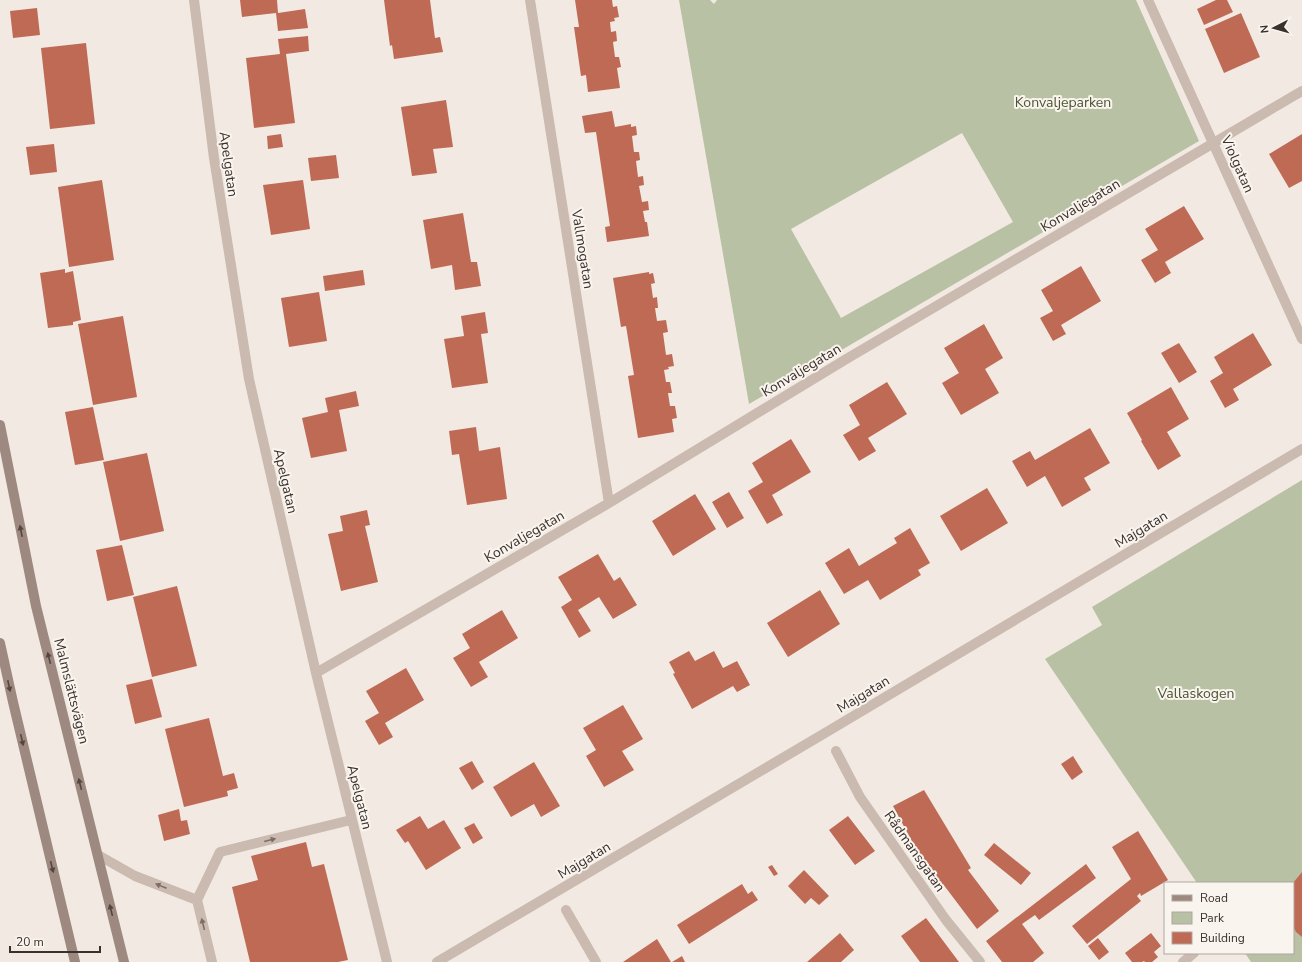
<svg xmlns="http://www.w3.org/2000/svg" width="1302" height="962" viewBox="0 0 1302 962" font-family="'Nunito Sans',sans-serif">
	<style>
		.green { fill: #b8c1a3; fill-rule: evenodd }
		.building { fill: #be6a55 }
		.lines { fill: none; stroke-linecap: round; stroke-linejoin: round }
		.service { stroke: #cabaaf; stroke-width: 10 }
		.pedestrian { stroke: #cabaaf; stroke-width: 10 }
		.minor { stroke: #cabaaf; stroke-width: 10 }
		.secondary { stroke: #9e8980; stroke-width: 10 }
		.oneway { fill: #534641 }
		.oneway2 { fill: #7b6e67 }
		.labels { text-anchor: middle; stroke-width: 4; stroke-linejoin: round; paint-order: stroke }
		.park-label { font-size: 14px; fill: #4a5632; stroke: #faf4ef }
		.street-label { font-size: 14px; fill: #3a302c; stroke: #faf4ef }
	</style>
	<rect width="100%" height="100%" fill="#f2eae2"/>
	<!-- green -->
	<path class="green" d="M 679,0 L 710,0 L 714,4 L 717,0 L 1136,0 L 1199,141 L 749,404 ZM 962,133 L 1013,222 L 841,318 L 791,229 Z
		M 1302,480 L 1302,962 L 1251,962 L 1245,953 L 1293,953 L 1293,883 L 1197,883 L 1045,659 L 1102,625 L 1092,607 Z"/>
	<!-- building -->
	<path class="building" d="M 240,0 L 277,0 L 278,13 L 305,9 L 308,28 L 278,31 L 276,13 L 242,17 Z
		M 384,0 L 430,0 L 435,38 L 440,37 L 443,52 L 394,59 L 392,45 L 390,46 Z
		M 575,0 L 612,0 L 613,7 L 617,6 L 619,17 L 614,18 L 615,21 L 610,22 L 611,32 L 616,31 L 617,41 L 613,42 L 615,57 L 619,57 L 621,67 L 617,68 L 620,88 L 588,92 L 586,75 L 581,76 L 574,27 L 579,27 Z
		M 1216,0 L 1227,0 L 1233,12 L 1204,25 L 1197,9 Z
		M 37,8 L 40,35 L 13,38 L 10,11 Z
		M 1241,13 L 1260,57 L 1224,73 L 1205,29 Z
		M 308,36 L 309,51 L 286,54 L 295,123 L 254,128 L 246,58 L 280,54 L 278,39 Z
		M 86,43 L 95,124 L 50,129 L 41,48 Z
		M 446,100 L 453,147 L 433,149 L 437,173 L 412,176 L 401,107 Z
		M 612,111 L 615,127 L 631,124 L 631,127 L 636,126 L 637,135 L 632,136 L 634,152 L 639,152 L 640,160 L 636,161 L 638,177 L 643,176 L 644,185 L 639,186 L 642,202 L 648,201 L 649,210 L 643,211 L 645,222 L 647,222 L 649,236 L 607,242 L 605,227 L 610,226 L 596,132 L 585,133 L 582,116 Z
		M 281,134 L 283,147 L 268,149 L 267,136 Z
		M 1302,134 L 1302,181 L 1289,188 L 1269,154 Z
		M 54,144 L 57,172 L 30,175 L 26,147 Z
		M 336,155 L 339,178 L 311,181 L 308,158 Z
		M 102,180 L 114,260 L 69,267 L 58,187 Z
		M 303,180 L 310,229 L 271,235 L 263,185 Z
		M 1184,206 L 1204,239 L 1165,262 L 1171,273 L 1155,283 L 1141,260 L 1158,250 L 1145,229 Z
		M 463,213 L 471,262 L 477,262 L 481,286 L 455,290 L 452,265 L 431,269 L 423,220 Z
		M 1081,266 L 1101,301 L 1061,325 L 1066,334 L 1053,341 L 1040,318 L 1053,311 L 1041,290 Z
		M 65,269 L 65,273 L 73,271 L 81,320 L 73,322 L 73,325 L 48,328 L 40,273 Z
		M 363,270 L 365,285 L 325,291 L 323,276 Z
		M 649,272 L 649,274 L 653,273 L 655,283 L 651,284 L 653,298 L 657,297 L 658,308 L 655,308 L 657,321 L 666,320 L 668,332 L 663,333 L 666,355 L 672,354 L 674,366 L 668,367 L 669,369 L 664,370 L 666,382 L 670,382 L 672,393 L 668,393 L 670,406 L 675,406 L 677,418 L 672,419 L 674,432 L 638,438 L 628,376 L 634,375 L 626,326 L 621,327 L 613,278 Z
		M 319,292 L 327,341 L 289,347 L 281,298 Z
		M 485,312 L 488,333 L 481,334 L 488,383 L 452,388 L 444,339 L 464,336 L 461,316 Z
		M 123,316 L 137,397 L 93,405 L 78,324 Z
		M 984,324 L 1003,358 L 985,369 L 999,393 L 961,415 L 942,383 L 959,373 L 944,348 Z
		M 1253,333 L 1272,365 L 1233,389 L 1239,400 L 1225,408 L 1210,381 L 1223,373 L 1214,357 Z
		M 1179,343 L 1197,372 L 1179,383 L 1161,353 Z
		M 887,382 L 907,414 L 868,438 L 876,451 L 859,461 L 843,435 L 860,425 L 849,405 Z
		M 1171,387 L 1189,419 L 1167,432 L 1181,456 L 1158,470 L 1141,441 L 1142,440 L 1127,413 Z
		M 356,391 L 359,406 L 339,410 L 347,451 L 311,458 L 302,418 L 328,412 L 325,398 Z
		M 93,407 L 104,460 L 75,465 L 65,412 Z
		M 476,427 L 479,451 L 500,447 L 507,499 L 467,505 L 459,454 L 452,455 L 449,431 Z
		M 1090,428 L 1110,463 L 1084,478 L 1091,490 L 1062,507 L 1045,476 L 1027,487 L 1012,461 L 1030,451 L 1035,460 Z
		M 791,439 L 811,472 L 772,495 L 783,515 L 767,524 L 748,491 L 763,482 L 752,463 Z
		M 147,453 L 164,531 L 120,541 L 103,462 Z
		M 987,488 L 1008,523 L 961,551 L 940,516 Z
		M 729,492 L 744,518 L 727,528 L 712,502 Z
		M 695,494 L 716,529 L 673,556 L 652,521 Z
		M 367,510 L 370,525 L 365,526 L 378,582 L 341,591 L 328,534 L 343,531 L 340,516 Z
		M 910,528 L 930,563 L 918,570 L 921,575 L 880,600 L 868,580 L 844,594 L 825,563 L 849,548 L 859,566 L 897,543 L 894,538 Z
		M 122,545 L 134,595 L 107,601 L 96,550 Z
		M 598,554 L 614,581 L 620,577 L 637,605 L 613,619 L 599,597 L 578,610 L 591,631 L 579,638 L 561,607 L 572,600 L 558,577 Z
		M 177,586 L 197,666 L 152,677 L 133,597 Z
		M 820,590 L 840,624 L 788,657 L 767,623 Z
		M 502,610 L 518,638 L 479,662 L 488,677 L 471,687 L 453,658 L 470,648 L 462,634 Z
		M 689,651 L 695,661 L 714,651 L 723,668 L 737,661 L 750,685 L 737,692 L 733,686 L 692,709 L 673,674 L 675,673 L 669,662 Z
		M 406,668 L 424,700 L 385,723 L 393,737 L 379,745 L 365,721 L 379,713 L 366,691 Z
		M 152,679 L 162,717 L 135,724 L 126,685 Z
		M 623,705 L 643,739 L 622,751 L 634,770 L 604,787 L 586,756 L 596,750 L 583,728 Z
		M 209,718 L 223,776 L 234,773 L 238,788 L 227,791 L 228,796 L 184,807 L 165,729 Z
		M 1073,756 L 1083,772 L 1072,780 L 1061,764 Z
		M 472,761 L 484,782 L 472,790 L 459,768 Z
		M 534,762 L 560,806 L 541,817 L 534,804 L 511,817 L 493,787 Z
		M 924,790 L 971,868 L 968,870 L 999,911 L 977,929 L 943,884 L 942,885 L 914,845 L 893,806 Z
		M 179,809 L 181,821 L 187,820 L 190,834 L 164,841 L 158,815 Z
		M 420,816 L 428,829 L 444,820 L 461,848 L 426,870 L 408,841 L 405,843 L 396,830 Z
		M 848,816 L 875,851 L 855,865 L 829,830 Z
		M 474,823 L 483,838 L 473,844 L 464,828 Z
		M 1138,831 L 1168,880 L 1141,896 L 1140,893 L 1137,896 L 1141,901 L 1087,944 L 1072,926 L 1131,879 L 1112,847 Z
		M 306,842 L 312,867 L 324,864 L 348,960 L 338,962 L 250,962 L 232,887 L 258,880 L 251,856 Z
		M 994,843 L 1031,873 L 1021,885 L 984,855 Z
		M 1086,864 L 1096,878 L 1039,920 L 1035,915 L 1022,924 L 1044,953 L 1033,962 L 1002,962 L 986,941 Z
		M 772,865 L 778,874 L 774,876 L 768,867 Z
		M 804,870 L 829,896 L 819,905 L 811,898 L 805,904 L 788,886 Z
		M 1302,872 L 1302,937 L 1296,932 L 1293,926 L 1293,883 Z
		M 742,884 L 748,894 L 752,891 L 758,900 L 689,944 L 677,925 Z
		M 926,918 L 959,962 L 920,962 L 901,936 Z
		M 840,933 L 854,950 L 841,962 L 807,962 Z
		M 1151,933 L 1161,946 L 1154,952 L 1158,957 L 1152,962 L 1145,962 L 1144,961 L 1142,962 L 1132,962 L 1125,953 Z
		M 1098,938 L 1109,952 L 1099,960 L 1088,946 Z
		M 657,939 L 671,962 L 623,962 Z
		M 682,956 L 685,962 L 672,962 Z"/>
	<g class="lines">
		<!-- service -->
		<path class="service" d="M 98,855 L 135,876 L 197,900
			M 212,962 L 197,900 L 220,852 L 351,820"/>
		<!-- pedestrian -->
		<path class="pedestrian" d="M 836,751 L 860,797 L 946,920 L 980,962
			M 566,910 L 596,962
			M 1183,962 L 1194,953"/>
		<!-- minor -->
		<path class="minor" d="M 194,0 L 214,158 L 249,379 L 316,673 L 387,962
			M 530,0 L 609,503
			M 1148,0 L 1302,339
			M 316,673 L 609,503 L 848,358 L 1302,91
			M 437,962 L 825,733 L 1302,449"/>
		<!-- secondary -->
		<path class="secondary" d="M 0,425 L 36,606 L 124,962
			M 0,643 L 13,702 L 75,962"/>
	</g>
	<!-- one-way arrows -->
	<defs><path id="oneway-solid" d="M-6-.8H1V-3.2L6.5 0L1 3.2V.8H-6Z"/></defs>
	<g class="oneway">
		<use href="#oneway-solid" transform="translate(21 531) rotate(-101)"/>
		<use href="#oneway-solid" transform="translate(49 658) rotate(-104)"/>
		<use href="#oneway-solid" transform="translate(9 686) rotate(78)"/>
		<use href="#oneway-solid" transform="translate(22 740) rotate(77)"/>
		<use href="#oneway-solid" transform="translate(80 784) rotate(-104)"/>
		<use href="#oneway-solid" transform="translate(52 867) rotate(76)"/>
		<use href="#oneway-solid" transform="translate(111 910) rotate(-104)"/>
	</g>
	<g class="oneway2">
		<use href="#oneway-solid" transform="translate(270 840) rotate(-14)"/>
		<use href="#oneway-solid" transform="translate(161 886) rotate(-158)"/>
		<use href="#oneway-solid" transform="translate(203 924) rotate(-104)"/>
	</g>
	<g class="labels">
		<!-- park labels -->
		<g class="park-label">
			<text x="1063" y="107">Konvaljeparken</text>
			<text x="1196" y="698">Vallaskogen</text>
		</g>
		<!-- street labels -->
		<g class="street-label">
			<text transform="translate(229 164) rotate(82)" y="5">Apelgatan</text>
			<text transform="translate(1238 164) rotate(66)" y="5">Violgatan</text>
			<text transform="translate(1080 205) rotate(-31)" y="5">Konvaljegatan</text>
			<text transform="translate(583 249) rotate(81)" y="5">Vallmogatan</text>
			<text transform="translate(801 370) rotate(-31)" y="5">Konvaljegatan</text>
			<text transform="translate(286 481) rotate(77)" y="5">Apelgatan</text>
			<text transform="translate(1141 529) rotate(-31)" y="5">Majgatan</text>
			<text transform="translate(524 536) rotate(-30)" y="5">Konvaljegatan</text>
			<text transform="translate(72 691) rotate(76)" y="5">Malmslättsvägen</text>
			<text transform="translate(863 694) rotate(-31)" y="5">Majgatan</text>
			<text transform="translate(360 797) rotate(76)" y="5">Apelgatan</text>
			<text transform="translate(915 851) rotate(55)" y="5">Rådmansgatan</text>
			<text transform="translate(584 860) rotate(-31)" y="5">Majgatan</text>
		</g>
	</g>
	<!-- legend -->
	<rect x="1164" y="882" width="130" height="72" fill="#faf4ef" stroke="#ada6a1"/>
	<rect x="1172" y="895" width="20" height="6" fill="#9e8980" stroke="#ada6a1"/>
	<text x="1200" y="902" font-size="12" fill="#3a302c">Road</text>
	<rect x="1172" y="912" width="20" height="12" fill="#b8c1a3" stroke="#ada6a1"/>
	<text x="1200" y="922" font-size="12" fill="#3a302c">Park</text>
	<rect x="1172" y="932" width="20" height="12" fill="#be6a55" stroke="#ada6a1"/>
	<text x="1200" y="942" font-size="12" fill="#3a302c">Building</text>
	<!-- north arrow -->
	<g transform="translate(1274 28) rotate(264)" stroke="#faf4ef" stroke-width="3" paint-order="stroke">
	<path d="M0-3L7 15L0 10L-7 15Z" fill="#3a302c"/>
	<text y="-6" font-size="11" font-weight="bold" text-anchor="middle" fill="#3a302c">N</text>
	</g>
	<!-- scale -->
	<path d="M10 946v6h90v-6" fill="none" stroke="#3a302c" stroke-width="2"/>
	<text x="16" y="946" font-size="12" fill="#3a302c" stroke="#faf4ef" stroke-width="3" paint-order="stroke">20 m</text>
</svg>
